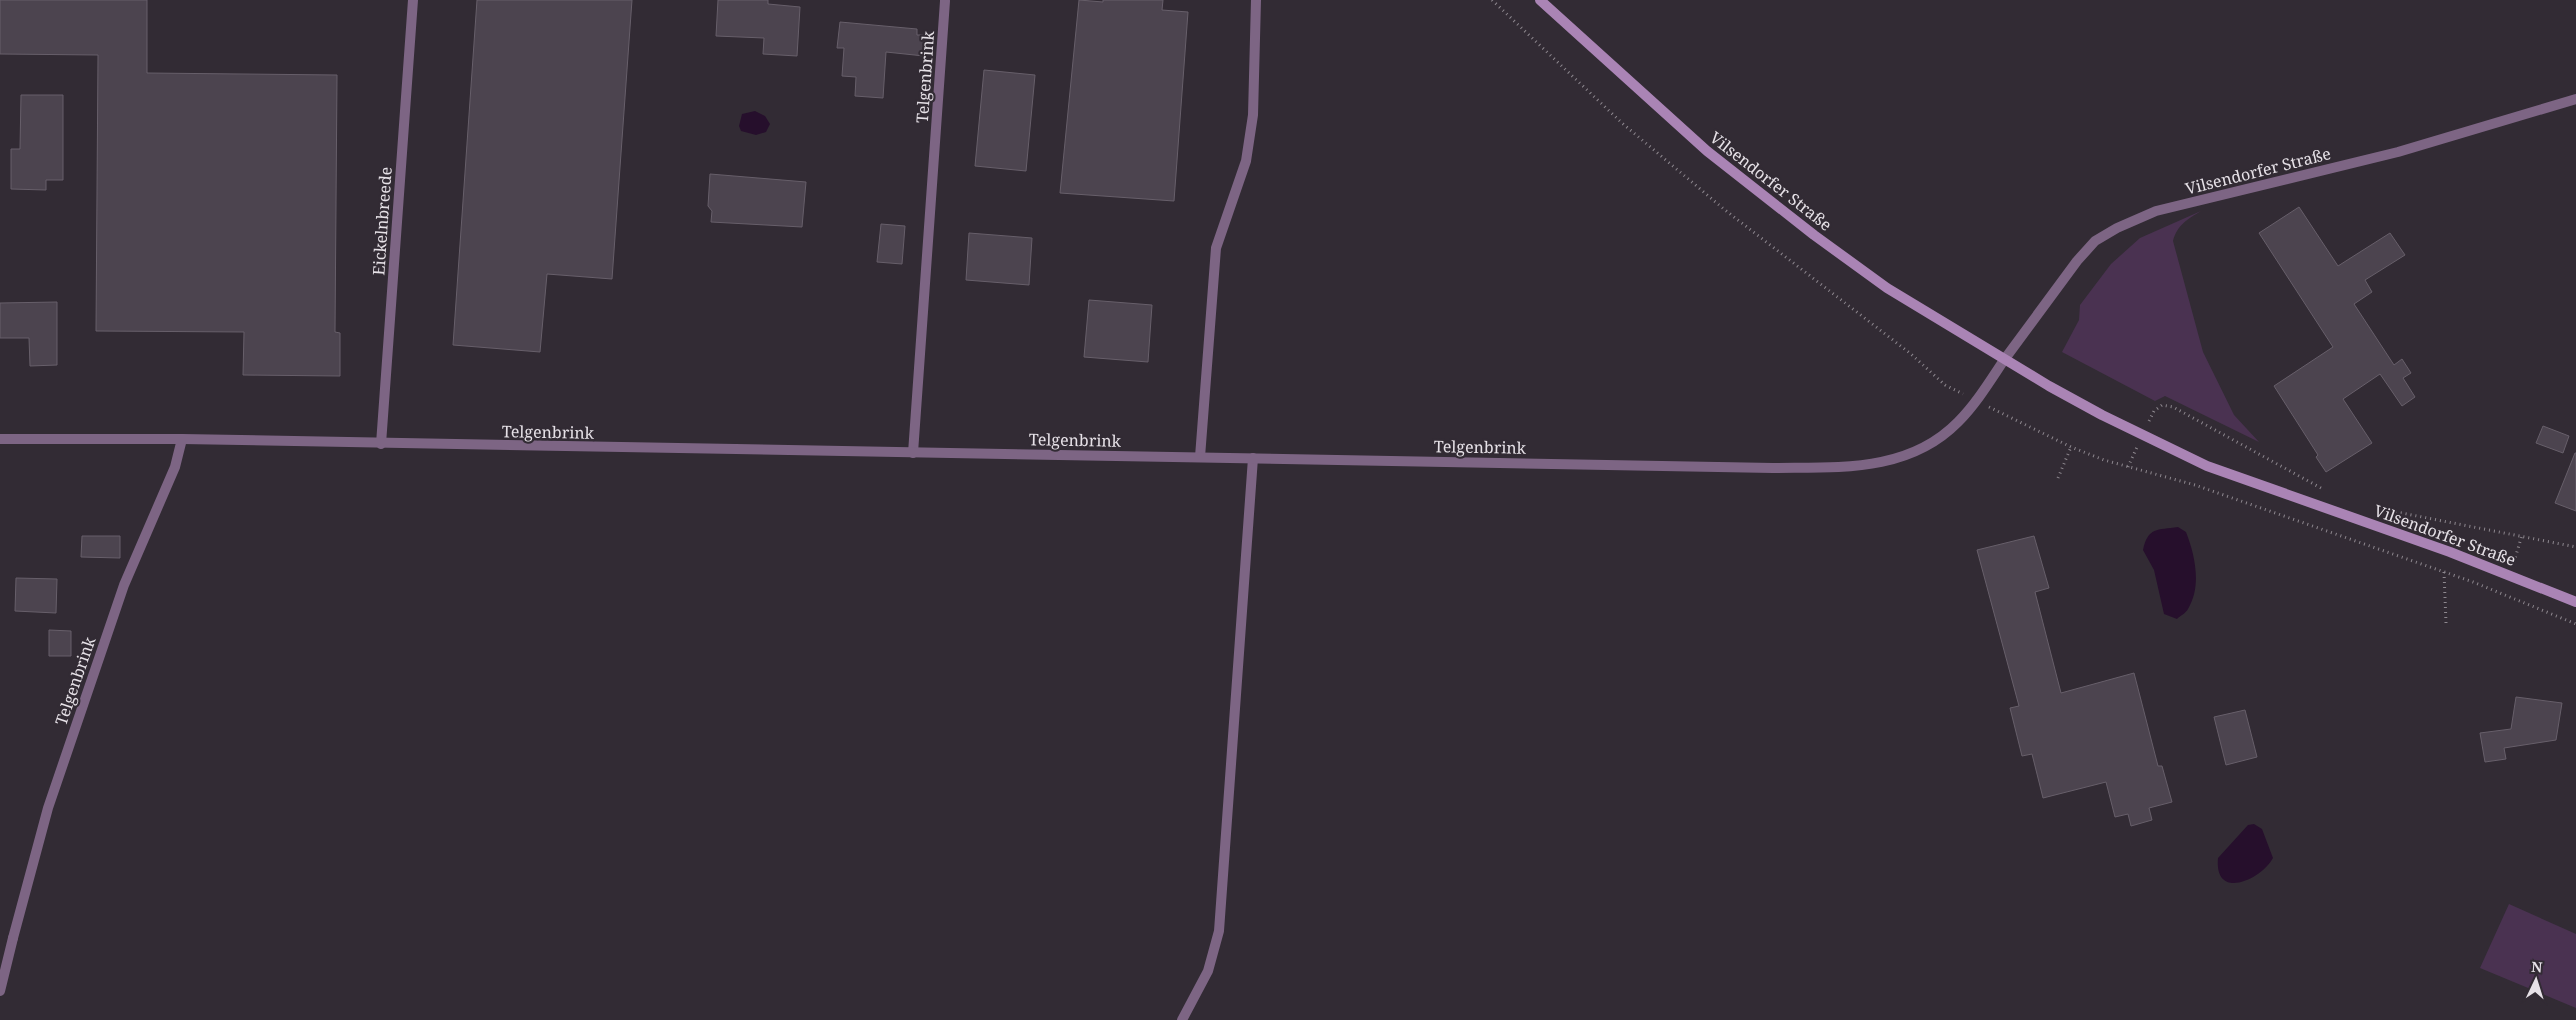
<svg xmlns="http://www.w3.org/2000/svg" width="2576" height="1020" viewBox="0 0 2576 1020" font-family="'Noto Serif',serif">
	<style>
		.green { fill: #4a3251 }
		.water { fill: #260f2c }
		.building { fill: #4c444f; stroke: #675f6a }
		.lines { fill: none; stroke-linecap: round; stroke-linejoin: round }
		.path { stroke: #8e888f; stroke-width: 3; stroke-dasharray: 1 4; stroke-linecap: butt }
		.service { stroke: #7d6584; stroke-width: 10 }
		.minor { stroke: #7d6584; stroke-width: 10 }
		.tertiary { stroke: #7d6584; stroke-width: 10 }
		.secondary { stroke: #aa84b5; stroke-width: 10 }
		.labels { text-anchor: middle; stroke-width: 4.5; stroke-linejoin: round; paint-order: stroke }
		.street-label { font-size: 16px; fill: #e6e1e7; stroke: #322b34 }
	</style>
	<rect width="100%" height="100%" fill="#322b34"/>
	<!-- green -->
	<path class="green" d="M 2201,211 C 2188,219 2177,225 2173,241 L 2203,352 L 2234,415 L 2259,442 L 2165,396 L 2155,401 L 2062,352 L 2079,320 L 2080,305 L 2111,264 L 2140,238 Z
		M 2509,904 L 2576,934 L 2576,1008 L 2480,968 Z"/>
	<!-- water -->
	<path class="water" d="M 755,111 L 765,116 L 770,124 L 766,132 L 756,135 L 741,131 L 739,126 L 742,114 Z
		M 2178,527 L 2186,532 C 2195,555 2202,586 2188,609 C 2186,613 2180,616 2177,619 L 2164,614 L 2154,570 L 2143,550 C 2148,527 2157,530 2178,527 Z
		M 2254,824 L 2262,829 L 2273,858 C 2261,880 2214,901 2218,858 L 2248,825 Z"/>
	<!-- building -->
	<path class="building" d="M 0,0 L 147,0 L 147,73 L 337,75 L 335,332 L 340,333 L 340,376 L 243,375 L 244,332 L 96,331 L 98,55 L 0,54 Z
		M 477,0 L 632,0 L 612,279 L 547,274 L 540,352 L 453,345 Z
		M 718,0 L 768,0 L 768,4 L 800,7 L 797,56 L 763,54 L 764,38 L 716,36 Z
		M 1079,0 L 1103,2 L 1103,0 L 1163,0 L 1162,10 L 1188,12 L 1174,201 L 1060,193 Z
		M 840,22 L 917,29 L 917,35 L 926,35 L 924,56 L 886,52 L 883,98 L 855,96 L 856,77 L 842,76 L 844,48 L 837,48 Z
		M 984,70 L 1035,75 L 1026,171 L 975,166 Z
		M 21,95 L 63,95 L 63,180 L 46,180 L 46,190 L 11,189 L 11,149 L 20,149 Z
		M 710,174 L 806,182 L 802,227 L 711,222 L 712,211 L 708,206 Z
		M 2299,207 L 2338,266 L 2390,233 L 2405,255 L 2365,280 L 2372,292 L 2354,304 L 2394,365 L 2402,359 L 2411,373 L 2403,378 L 2415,397 L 2402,406 L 2380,374 L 2343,399 L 2372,443 L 2326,472 L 2316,457 L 2318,455 L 2274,386 L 2333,347 L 2259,233 Z
		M 881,224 L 905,226 L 902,264 L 877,262 Z
		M 969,233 L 1032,238 L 1029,285 L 966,280 Z
		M 1089,300 L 1152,305 L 1148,362 L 1084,357 Z
		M 57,302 L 57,365 L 30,366 L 29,338 L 0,338 L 0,303 Z
		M 2543,426 L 2569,436 L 2563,453 L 2536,443 Z
		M 2575,453 L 2576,453 L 2576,511 L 2555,503 Z
		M 82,536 L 120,536 L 120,558 L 81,557 Z
		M 2034,536 L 2049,588 L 2035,592 L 2061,693 L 2134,673 L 2158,766 L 2162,766 L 2172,802 L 2149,808 L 2152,820 L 2131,826 L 2128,814 L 2115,817 L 2106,782 L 2043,798 L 2032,754 L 2022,756 L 2010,708 L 2019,706 L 1977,550 Z
		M 16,578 L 57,579 L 56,613 L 15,611 Z
		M 49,630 L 71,631 L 71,656 L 49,656 Z
		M 2516,697 L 2562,703 L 2556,740 L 2504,748 L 2506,759 L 2485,762 L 2480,733 L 2511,729 Z
		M 2245,710 L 2257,757 L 2226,765 L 2214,717 Z"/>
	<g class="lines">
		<!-- path -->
		<path class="path" d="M 1492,0 L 1622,123 L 1725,210 L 1911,354 L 1945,385 L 1963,394
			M 1989,407 L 2071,447 L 2104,460 L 2195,485 L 2473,582 L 2576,624
			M 2149,421 L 2154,411 L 2162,405 L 2173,407 L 2321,488
			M 2128,467 L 2137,447
			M 2058,478 L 2071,447
			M 2381,509 L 2576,547
			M 2514,562 L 2522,535
			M 2444,572 L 2446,623"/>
		<!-- service -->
		<path class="service" d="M 1200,457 L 1216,248 L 1246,161 L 1253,115 L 1256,0
			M 0,991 L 13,938
			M 1182,1020 L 1208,971 L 1219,931 L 1253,458"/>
		<!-- minor -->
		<path class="minor" d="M 2004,360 L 2077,261 L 2095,241 L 2117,228 L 2156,211 L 2398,152 L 2576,99
			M 381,444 L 413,0
			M 913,453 L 945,1
			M 13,938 L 48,808 L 124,585 L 175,467 L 182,439"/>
		<!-- tertiary -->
		<path class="tertiary" d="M 0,439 L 182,439 L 1773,468 C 1838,467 1908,473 1958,422 C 1976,404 1990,381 2004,360"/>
		<!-- secondary -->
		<path class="secondary" d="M 1540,0 L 1707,151 L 1814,235 L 1887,288 L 2049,386 L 2102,415 L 2207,466 L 2450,552 L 2576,602"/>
	</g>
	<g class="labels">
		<!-- street labels -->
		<g class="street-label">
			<text transform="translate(925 77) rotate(-86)" y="6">Telgenbrink</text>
			<text transform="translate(2258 171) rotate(-14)" y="6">Vilsendorfer Straße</text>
			<text transform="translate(1771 181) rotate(38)" y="6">Vilsendorfer Straße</text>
			<text transform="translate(382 221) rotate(-86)" y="6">Eickelnbreede</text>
			<text transform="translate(548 432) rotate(1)" y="6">Telgenbrink</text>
			<text transform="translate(1075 440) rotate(1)" y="6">Telgenbrink</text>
			<text transform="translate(1480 447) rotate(1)" y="6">Telgenbrink</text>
			<text transform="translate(2445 535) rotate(20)" y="6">Vilsendorfer Straße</text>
			<text transform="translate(75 681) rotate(-71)" y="6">Telgenbrink</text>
		</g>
	</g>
	<!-- north arrow -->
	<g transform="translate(2536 980) rotate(4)" stroke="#322b34" stroke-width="4" paint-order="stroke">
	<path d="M0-4L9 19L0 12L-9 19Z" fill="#e6e1e7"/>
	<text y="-8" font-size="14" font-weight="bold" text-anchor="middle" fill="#e6e1e7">N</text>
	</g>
</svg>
